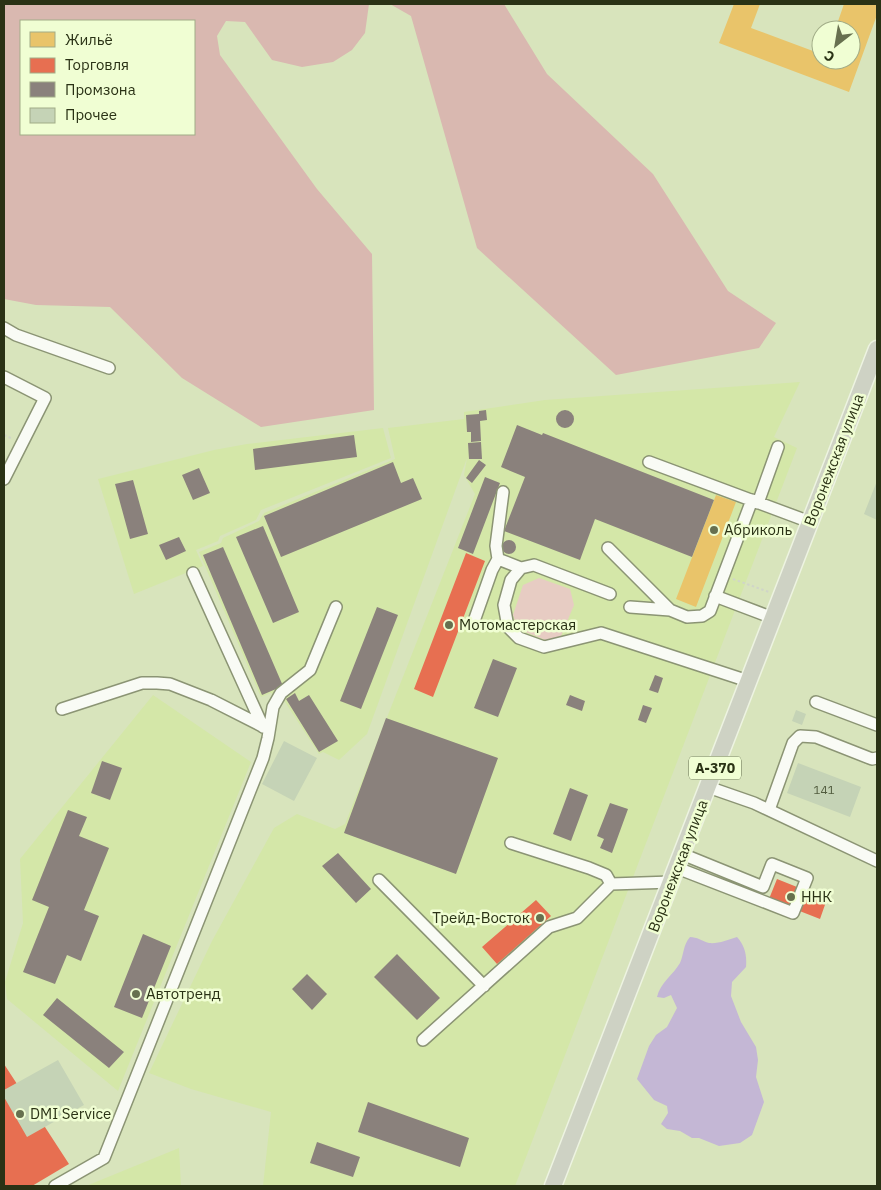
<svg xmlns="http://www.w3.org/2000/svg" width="881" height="1190" viewBox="0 0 881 1190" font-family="'IBM Plex Sans',sans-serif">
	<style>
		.built { fill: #d4e7a8 }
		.green { fill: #e7ccc3 }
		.forest { fill: #d9b8b0; fill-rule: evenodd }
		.water { fill: #c4b7d5 }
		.homes { fill: #e9c46a }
		.shops { fill: #e76f51 }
		.industry { fill: #8a817c }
		.building { fill: #c5d3b6 }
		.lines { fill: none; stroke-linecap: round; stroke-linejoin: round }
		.minor-casing { stroke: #8b9474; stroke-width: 14 }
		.highway-casing { stroke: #edf3e1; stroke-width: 19 }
		.path { stroke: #d0d5c8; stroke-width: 2; stroke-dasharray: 2.5 2.5; stroke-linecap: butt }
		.minor { stroke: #f9fbf5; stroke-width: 11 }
		.highway { stroke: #ced2c4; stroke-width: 16 }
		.poi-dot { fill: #67704f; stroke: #f0fed3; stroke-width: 2 }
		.labels { text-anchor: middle; stroke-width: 5; stroke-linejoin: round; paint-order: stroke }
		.number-label { font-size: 12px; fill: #525c3f }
		.shield { fill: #f0fed3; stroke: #656f4e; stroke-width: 1 }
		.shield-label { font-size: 14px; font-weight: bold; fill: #2a3215 }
		.street-label { font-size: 15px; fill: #2a3215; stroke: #f0fed3 }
		.poi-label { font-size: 15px; fill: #2a3215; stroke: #f0fed3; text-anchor: start }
	</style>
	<rect width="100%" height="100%" fill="#d8e4bc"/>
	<!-- built -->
	<path class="built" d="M 800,382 L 774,437 L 797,448 L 515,1186 L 263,1186 L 271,1112 L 191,1089 L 149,1073 L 212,941 L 274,828 L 297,814 L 335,829 L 345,824 L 475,494 L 464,475 L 467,458 L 367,734 L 339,760 L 323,752 L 319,754 L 285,702 L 271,693 L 261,697 L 199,552 L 221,543 L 223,538 L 259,521 L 264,513 L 395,459 L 388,428 L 464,419 L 464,412 L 545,400 Z
		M 383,428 L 391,458 L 261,510 L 256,520 L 220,536 L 218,541 L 196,550 L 203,566 L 134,594 L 98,479 L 214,450 L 247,444 Z
		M 153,695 L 251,762 L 118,1091 L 7,999 L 5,982 L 23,923 L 20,859 Z
		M 179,1147 L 181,1186 L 86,1186 L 179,1148 Z"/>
	<!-- green -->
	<path class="green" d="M 539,578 L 570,589 L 574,605 L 561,636 L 548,641 L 518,629 L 513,615 L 523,585 Z"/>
	<!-- forest -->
	<path class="forest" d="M 4,4 L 369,4 L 365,33 L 352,50 L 333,62 L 302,67 L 272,60 L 245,22 L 226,21 L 217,36 L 220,55 L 317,189 L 372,254 L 374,410 L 261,427 L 182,378 L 110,307 L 36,305 L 4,299 ZM 21,21 L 194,21 L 194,134 L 21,134 Z
		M 390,4 L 504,4 L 547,74 L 653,174 L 728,291 L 776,323 L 759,348 L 616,375 L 477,248 L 411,16 Z"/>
	<!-- water -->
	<path class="water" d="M 690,937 C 697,937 702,941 709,943 C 718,944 728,940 737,937 C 745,946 747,955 746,967 L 732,982 L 731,996 L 741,1022 L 756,1047 L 758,1060 L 756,1077 L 764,1102 L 752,1135 L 740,1143 L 719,1146 L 699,1138 L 692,1138 L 680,1131 L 667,1129 L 661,1124 L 668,1113 L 667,1106 L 654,1100 L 637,1079 L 649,1046 L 656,1035 L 667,1027 L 677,1008 L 671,995 L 664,998 L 657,997 C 660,983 673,975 680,963 C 684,954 683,945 690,937 Z"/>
	<!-- homes -->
	<path class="homes" d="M 734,4 L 760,4 L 751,28 L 821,54 L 821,60 L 851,60 L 851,30 L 835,30 L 844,4 L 877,4 L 877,15 L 849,92 L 719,43 Z
		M 716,495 L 736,502 L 696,607 L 676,599 Z"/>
	<!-- shops -->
	<path class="shops" d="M 466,553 L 485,561 L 433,697 L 414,689 Z
		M 777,879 L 827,899 L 820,919 L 769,899 Z
		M 536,900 L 551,916 L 497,964 L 482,947 Z
		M 4,1064 L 69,1164 L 32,1186 L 4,1186 Z"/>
	<!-- industry -->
	<path class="industry" d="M 486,410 L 487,420 L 480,421 L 481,441 L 471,442 L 471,432 L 467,432 L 466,415 L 479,414 L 479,411 Z
		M556 419a9 9 0 1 1 18 0a9 9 0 1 1-18 0Z
		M 517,425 L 542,435 L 543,433 L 714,500 L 692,557 L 595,519 L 580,560 L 504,531 L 525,477 L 501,467 Z
		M 354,435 L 357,457 L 255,470 L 253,449 Z
		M 481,442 L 482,459 L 469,459 L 468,443 Z
		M 479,460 L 486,465 L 472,483 L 466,478 Z
		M 393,462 L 401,483 L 413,478 L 422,499 L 281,557 L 264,516 Z
		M 199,468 L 210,493 L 193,500 L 182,475 Z
		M 485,477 L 500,483 L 473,554 L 458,548 Z
		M 133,480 L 148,534 L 130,539 L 115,484 Z
		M 263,526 L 299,612 L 273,623 L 236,537 Z
		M 179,537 L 186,551 L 166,560 L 159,545 Z
		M502 547a7 7 0 1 1 14 0a7 7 0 1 1-14 0Z
		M 223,547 L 283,686 L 262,695 L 203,555 Z
		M 377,607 L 398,615 L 361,709 L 340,701 Z
		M 493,659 L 517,668 L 498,717 L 474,708 Z
		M 655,675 L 663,678 L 658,693 L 649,690 Z
		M 295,693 L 299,701 L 309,695 L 338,741 L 319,752 L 286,699 Z
		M 570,695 L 585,701 L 582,711 L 566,705 Z
		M 643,705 L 652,708 L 646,723 L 638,720 Z
		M 386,718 L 498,758 L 456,874 L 344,833 Z
		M 102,761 L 122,768 L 110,800 L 91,793 Z
		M 570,788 L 588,795 L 571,841 L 553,834 Z
		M 610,803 L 628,809 L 612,853 L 600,848 L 604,839 L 597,836 Z
		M 68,810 L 87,817 L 79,836 L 109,848 L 84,910 L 99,916 L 81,961 L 67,955 L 55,984 L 23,972 L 49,907 L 32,900 Z
		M 338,853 L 371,889 L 356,903 L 322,866 Z
		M 143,934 L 171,946 L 142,1018 L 114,1007 Z
		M 397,954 L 440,998 L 417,1020 L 374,977 Z
		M 307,974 L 327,994 L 312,1010 L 292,989 Z
		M 57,998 L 124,1052 L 109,1068 L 43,1015 Z
		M 368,1102 L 469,1138 L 460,1167 L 358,1132 Z
		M 317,1142 L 360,1157 L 353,1177 L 310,1163 Z"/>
	<!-- building -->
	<path class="building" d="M 877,481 L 877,520 L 864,514 Z
		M 796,710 L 806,714 L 802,725 L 792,721 Z
		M 284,741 L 317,758 L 294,801 L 262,784 Z
		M 798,763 L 861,787 L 850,817 L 787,793 Z
		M 58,1060 L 84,1105 L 27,1137 L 4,1097 L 4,1090 Z"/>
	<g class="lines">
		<!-- minor casing -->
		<g class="minor-casing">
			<path id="minor" d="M 4,328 L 16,335 L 109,368
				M 4,377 L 45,398 L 4,479
				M 649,462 L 810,522
				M 503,492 L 496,546 L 498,559 L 521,568 L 534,565 L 610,594
				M 758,503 L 778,447
				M 608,548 L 670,610 L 687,617 L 702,616 L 710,611 L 752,500
				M 521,568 L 511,580 L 504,605 L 508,627 L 519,638 L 544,647 L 601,633 L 748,681
				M 193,573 L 263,727
				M 715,596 L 773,618
				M 630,607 L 670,610
				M 473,624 L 492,570 L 498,559
				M 816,702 L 877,725
				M 62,709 L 142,683 L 157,683 L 170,684 L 211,700 L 262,726
				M 708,787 L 754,803 L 877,861
				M 769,810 L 793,743 L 800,736 L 816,737 L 872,759 L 877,758
				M 511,843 L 589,868 L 606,875 L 611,884
				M 677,868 L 793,913 L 807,878 L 772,864 L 763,887 L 682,854
				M 379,880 L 484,986
				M 423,1040 L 549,927 L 577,918 L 611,884 L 672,882
				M 55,1186 L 104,1158 L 263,758 L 268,738 L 273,707 L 281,693 L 310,670 L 336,607"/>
		</g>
		<!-- highway casing -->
		<g class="highway-casing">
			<path id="highway" d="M 553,1186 L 877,349"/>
		</g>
		<!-- path -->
		<path class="path" d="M 4,435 L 13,439
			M 733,579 L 769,592"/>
		<!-- minor -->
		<use href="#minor" class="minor"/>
		<!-- highway -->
		<use href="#highway" class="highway"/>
	</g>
	<!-- markers -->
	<g class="poi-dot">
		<circle cx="714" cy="530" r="5"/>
		<circle cx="449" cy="625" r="5"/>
		<circle cx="791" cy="897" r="5"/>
		<circle cx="540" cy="918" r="5"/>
		<circle cx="136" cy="994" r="5"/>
		<circle cx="20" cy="1114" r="5"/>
	</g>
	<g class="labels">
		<!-- number labels -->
		<g class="number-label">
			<text x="824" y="794">141</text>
		</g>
		<!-- shield labels -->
		<rect class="shield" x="689" y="756.5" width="52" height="23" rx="4"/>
		<g class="shield-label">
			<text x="715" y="773">А-370</text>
		</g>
		<!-- street labels -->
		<g class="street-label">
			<text transform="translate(834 460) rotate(-69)" y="5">Воронежская улица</text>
			<text transform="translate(678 866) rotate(-69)" y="5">Воронежская улица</text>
		</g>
		<!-- poi labels -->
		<g class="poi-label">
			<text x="724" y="535">Абриколь</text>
			<text x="459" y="630">Мотомастерская</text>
			<text x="801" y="902">ННК</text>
			<text x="530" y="923" text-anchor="end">Трейд-Восток</text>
			<text x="146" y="999">Автотренд</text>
			<text x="30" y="1119">DMI Service</text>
		</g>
	</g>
	<!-- border -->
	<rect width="881" height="1190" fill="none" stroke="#2a3215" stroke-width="10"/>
	<!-- legend -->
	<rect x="20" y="20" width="175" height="115" fill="#f0fed3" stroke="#a1ac87"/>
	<rect x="30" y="32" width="25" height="15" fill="#e9c46a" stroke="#a1ac87"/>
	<text x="65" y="45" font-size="15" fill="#2a3215">Жильё</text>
	<rect x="30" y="58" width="25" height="15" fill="#e76f51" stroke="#a1ac87"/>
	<text x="65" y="70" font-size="15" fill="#2a3215">Торговля</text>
	<rect x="30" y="82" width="25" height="15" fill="#8a817c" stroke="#a1ac87"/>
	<text x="65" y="95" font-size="15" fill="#2a3215">Промзона</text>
	<rect x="30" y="108" width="25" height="15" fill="#c5d3b6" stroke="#a1ac87"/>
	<text x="65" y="120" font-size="15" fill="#2a3215">Прочее</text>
	<!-- north arrow -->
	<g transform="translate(836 45) rotate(211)"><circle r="24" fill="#f0fed3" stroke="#a1ac87"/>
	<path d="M0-4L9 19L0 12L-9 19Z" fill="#67704f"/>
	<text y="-8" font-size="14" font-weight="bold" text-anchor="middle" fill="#2a3215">С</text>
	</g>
</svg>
